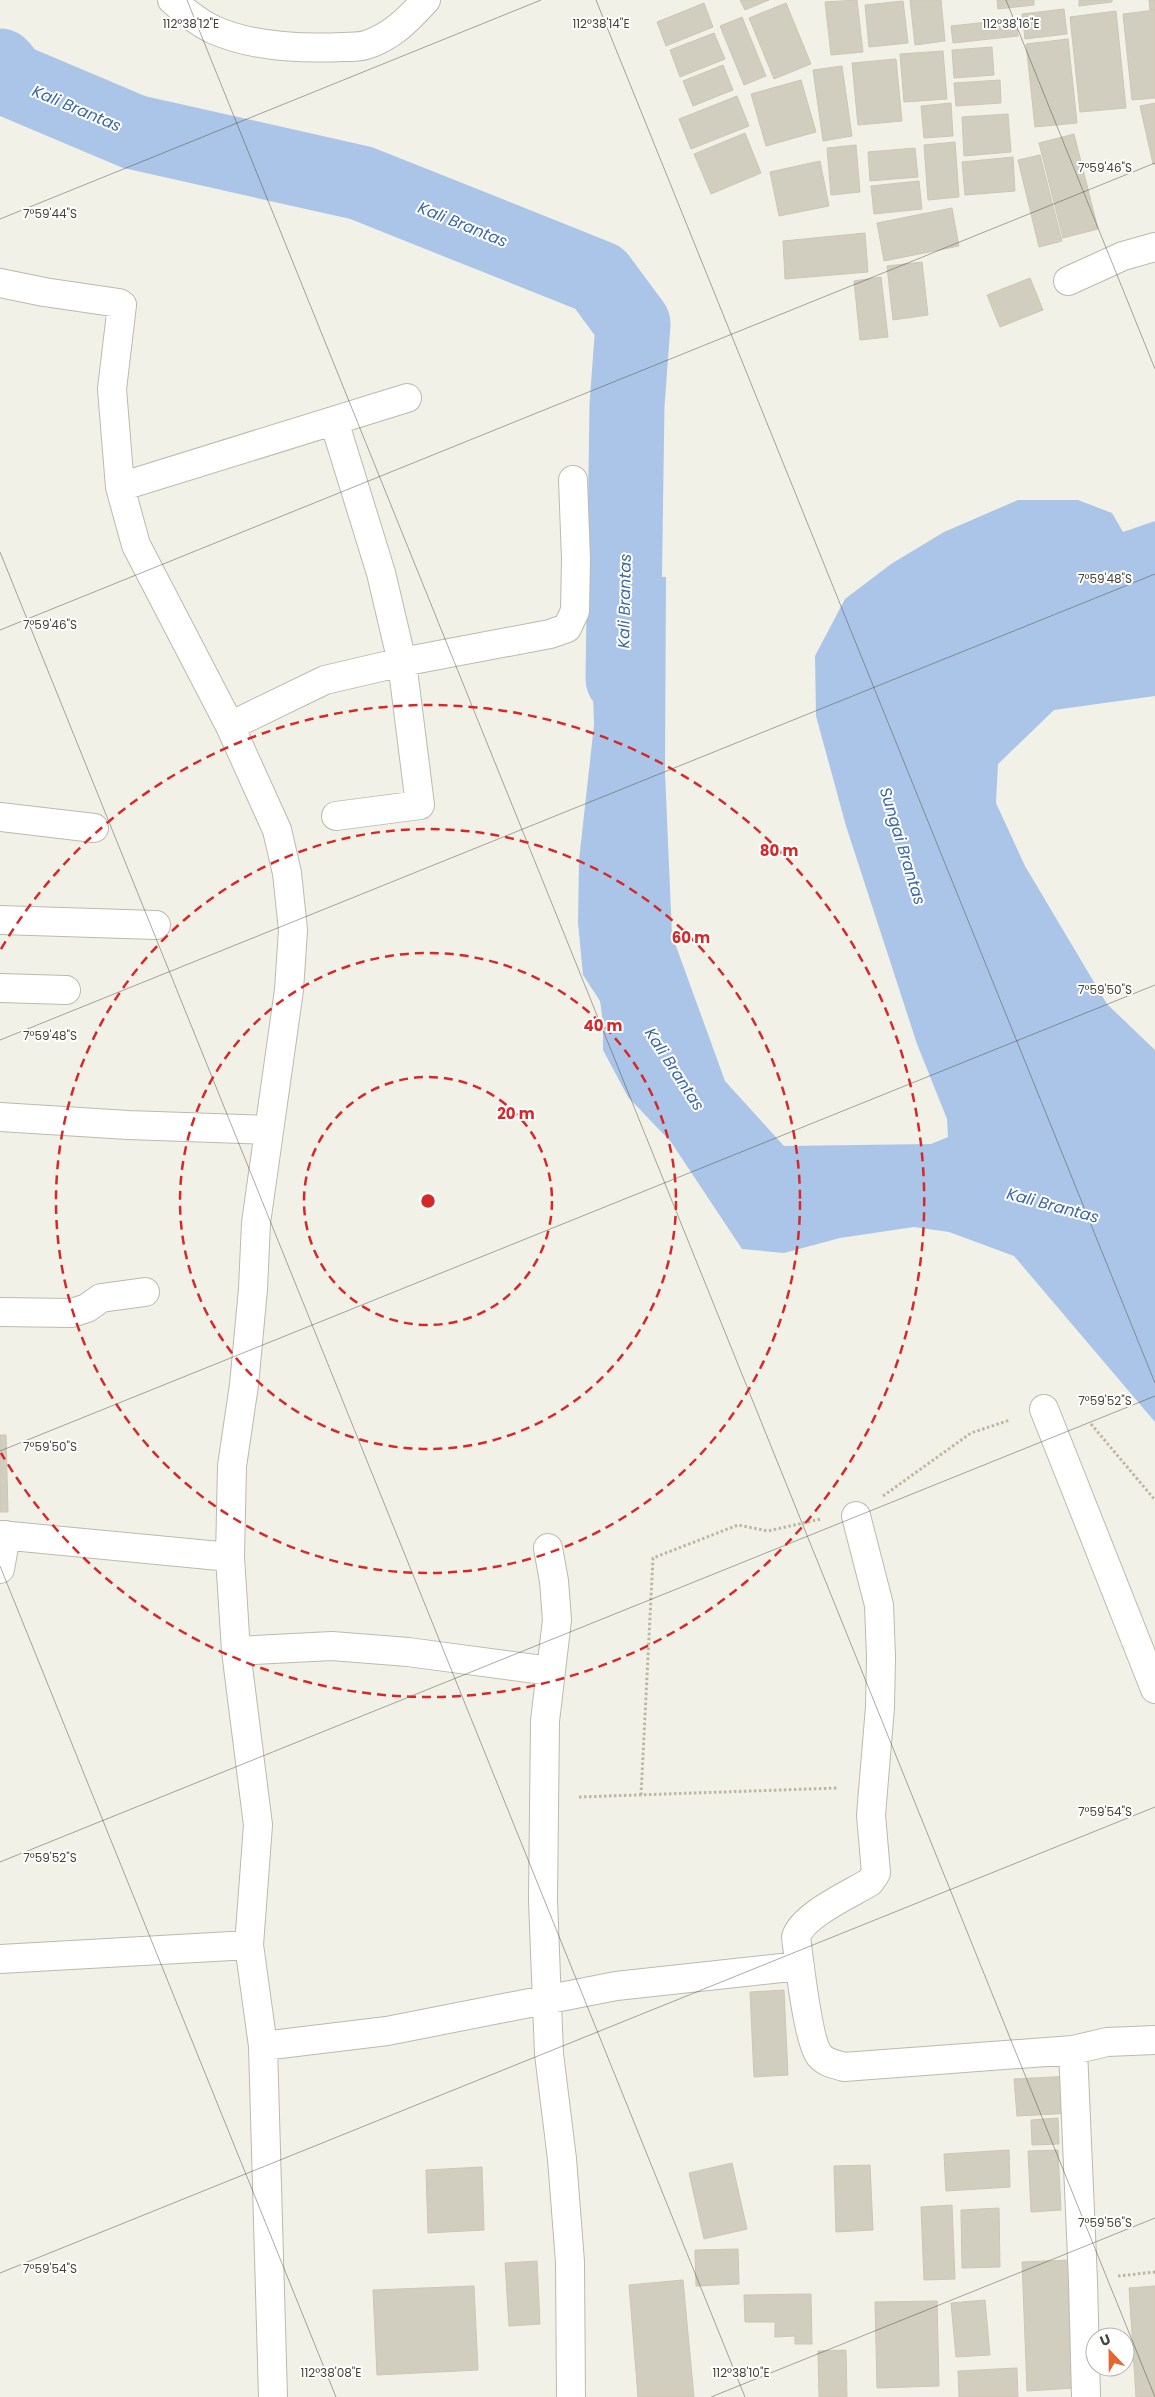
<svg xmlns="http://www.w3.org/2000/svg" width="1155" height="2397" viewBox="0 0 1155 2397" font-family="Poppins,sans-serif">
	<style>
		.water { fill: #abc5e8 }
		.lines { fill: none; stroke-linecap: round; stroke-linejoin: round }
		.river { stroke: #abc5e8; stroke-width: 75 }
		.building { fill: #d2cebf; stroke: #ccc7b3 }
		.minor-casing { stroke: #bdb9ac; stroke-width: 30 }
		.path { stroke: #bdb79f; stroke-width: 3; stroke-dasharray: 2.5 2.5; stroke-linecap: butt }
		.minor { stroke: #fff; stroke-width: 28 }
		.ticks { fill: none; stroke: #454238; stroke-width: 1; stroke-opacity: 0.45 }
		.ring { fill: none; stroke: #d62828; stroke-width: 2.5; stroke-dasharray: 9 6 }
		.labels { text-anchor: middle; stroke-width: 4; stroke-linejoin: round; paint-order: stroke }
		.water-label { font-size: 16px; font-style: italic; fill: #3d68a5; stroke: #fff }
		.ticks-label { font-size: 12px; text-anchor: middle; fill: #454238; stroke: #fff; stroke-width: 4; stroke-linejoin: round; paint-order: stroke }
		.centre { fill: #d62828; stroke: #fff; stroke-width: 2.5 }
		.ring-label { font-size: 15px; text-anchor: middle; font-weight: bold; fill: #d62828; stroke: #fff; stroke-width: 4; stroke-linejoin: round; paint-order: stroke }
	</style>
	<rect width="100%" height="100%" fill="#f2f1e8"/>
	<!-- water -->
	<path class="water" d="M 1018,500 L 1078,500 L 1112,513 L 1123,532 L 1155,521 L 1155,696 L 1054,710 L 998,764 L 996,803 L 1025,866 L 1107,1004 L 1155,1050 L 1155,1422 L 1014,1256 L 949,1232 L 914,1227 L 840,1238 L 784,1253 L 742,1249 L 671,1142 L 628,1097 L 603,1050 L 603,1022 L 600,1001 L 583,975 L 578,923 L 579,860 L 594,725 L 589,573 L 666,577 L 665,772 L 672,935 L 725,1081 L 784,1146 L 931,1144 L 948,1137 L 947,1119 L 917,1044 L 846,826 L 816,716 L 815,656 L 845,599 L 891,564 L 944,532 Z"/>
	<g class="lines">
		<!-- river -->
		<path class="river" d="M 0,66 L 11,80 L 134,132 L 361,183 L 599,278 L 633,324 L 627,405 L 623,679"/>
	</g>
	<!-- building -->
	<path class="building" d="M 740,0 L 769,0 L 745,10 Z
		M 857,0 L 863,52 L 831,55 L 825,2 Z
		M 910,0 L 941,0 L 945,41 L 915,45 Z
		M 997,0 L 1034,0 L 1034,5 L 998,9 Z
		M 1079,0 L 1112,0 L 1112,2 L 1079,6 Z
		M 1149,0 L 1155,0 L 1155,10 L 1150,10 Z
		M 903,1 L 908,43 L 869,47 L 865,5 Z
		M 704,3 L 713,27 L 666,46 L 657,22 Z
		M 786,3 L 811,64 L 774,79 L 749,18 Z
		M 1064,9 L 1067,34 L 1025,39 L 1022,14 Z
		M 1155,10 L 1155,98 L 1132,100 L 1123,14 Z
		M 1116,11 L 1126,108 L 1080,112 L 1070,17 Z
		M 742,17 L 766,76 L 744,85 L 720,26 Z
		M 1016,19 L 1018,36 L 953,43 L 951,26 Z
		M 714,33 L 725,59 L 680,77 L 670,50 Z
		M 1068,39 L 1077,123 L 1035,127 L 1026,44 Z
		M 992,47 L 994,75 L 954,78 L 952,50 Z
		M 943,51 L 947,99 L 904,102 L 900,54 Z
		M 896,59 L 902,121 L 858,125 L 852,63 Z
		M 723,65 L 733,90 L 693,106 L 683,81 Z
		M 842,66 L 852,136 L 823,141 L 813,70 Z
		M 801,80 L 816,132 L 766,146 L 751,94 Z
		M 1000,80 L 1001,103 L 956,106 L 954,83 Z
		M 737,96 L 749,126 L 691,149 L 679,119 Z
		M 951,103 L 953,136 L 924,138 L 921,106 Z
		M 1155,103 L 1155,164 L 1153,164 L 1140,106 Z
		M 1008,114 L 1011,152 L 964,156 L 962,117 Z
		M 745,133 L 761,173 L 711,194 L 694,154 Z
		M 1074,134 L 1098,229 L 1063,238 L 1039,143 Z
		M 955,142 L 959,197 L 928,200 L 924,145 Z
		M 856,145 L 860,192 L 831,195 L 827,148 Z
		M 915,148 L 918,177 L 870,181 L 868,152 Z
		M 1040,155 L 1062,241 L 1039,247 L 1018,160 Z
		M 1013,157 L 1015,191 L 965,195 L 962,162 Z
		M 820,161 L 829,206 L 779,216 L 770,172 Z
		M 919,181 L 922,209 L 874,214 L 871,186 Z
		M 952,208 L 959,246 L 884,261 L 877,223 Z
		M 865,233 L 868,272 L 785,279 L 783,241 Z
		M 922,262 L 928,315 L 893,320 L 887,266 Z
		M 881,277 L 888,337 L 860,340 L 854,281 Z
		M 1030,278 L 1043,310 L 1000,327 L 987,295 Z
		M 0,1435 L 6,1435 L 8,1512 L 0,1512 Z
		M 784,1990 L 788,2075 L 754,2077 L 750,1992 Z
		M 1072,2076 L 1074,2113 L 1017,2116 L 1014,2079 Z
		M 1058,2118 L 1059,2144 L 1032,2145 L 1031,2120 Z
		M 1009,2150 L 1010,2187 L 946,2191 L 944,2154 Z
		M 1058,2150 L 1061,2210 L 1031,2212 L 1028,2151 Z
		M 732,2163 L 747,2229 L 704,2239 L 689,2173 Z
		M 870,2165 L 873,2230 L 836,2232 L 834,2166 Z
		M 482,2167 L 484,2230 L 428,2233 L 426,2170 Z
		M 952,2205 L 955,2279 L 924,2280 L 921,2207 Z
		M 999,2208 L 1000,2267 L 962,2268 L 961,2210 Z
		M 738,2249 L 739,2284 L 696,2286 L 695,2250 Z
		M 1070,2260 L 1075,2388 L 1027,2391 L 1022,2262 Z
		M 537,2261 L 540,2324 L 509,2326 L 505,2263 Z
		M 683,2280 L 694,2397 L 638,2397 L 629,2285 Z
		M 474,2286 L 478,2370 L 377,2375 L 373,2290 Z
		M 1155,2286 L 1155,2397 L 1136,2397 L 1129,2288 Z
		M 811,2294 L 812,2344 L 795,2344 L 795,2336 L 775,2337 L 775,2322 L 745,2322 L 744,2295 Z
		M 985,2300 L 990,2355 L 956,2357 L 951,2303 Z
		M 937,2301 L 939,2386 L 877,2388 L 875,2302 Z
		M 846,2350 L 847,2397 L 819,2397 L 818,2351 Z
		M 1017,2368 L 1018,2397 L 959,2397 L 958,2371 Z"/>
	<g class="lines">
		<!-- minor casing -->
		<g class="minor-casing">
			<path id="minor" d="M 172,0 C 184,11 198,22 212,29 C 251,47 301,49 343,47 C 350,47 359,47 366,45 C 391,37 408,20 426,0
				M 1068,281 L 1123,256 L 1155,247
				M 0,283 L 44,292 L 119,303 L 122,305 L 112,389 L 120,487 L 136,545 L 230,726 L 277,830 L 287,873 L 293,930 L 289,990 L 256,1223 L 253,1289 L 244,1385 L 232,1466 L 230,1557 L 236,1651 L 258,1825 L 249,1945 L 263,2046 L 273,2397
				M 334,421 L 381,573 L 402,662 L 420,805 L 336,816
				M 120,487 L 407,398
				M 230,726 L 325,680 L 402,662 L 550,634 L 567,628 L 575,611 L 576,559 L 573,480
				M 0,817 L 94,828
				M 0,920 L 156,925
				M 0,988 L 66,990
				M 0,1117 L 128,1125 L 269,1130
				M 0,1312 L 72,1313 L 87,1308 L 101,1298 L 145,1292
				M 1044,1409 L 1155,1689
				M 856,1516 L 879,1605 L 881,1657 L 880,1707 L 871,1815 L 876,1873 L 870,1882 C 850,1894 803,1915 796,1937 C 799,1959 808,2043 820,2056 C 826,2063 835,2064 844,2067 L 1073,2050 L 1107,2042 L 1155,2040
				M 0,1535 L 230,1557
				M 548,1548 L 554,1581 L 557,1620 L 545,1721 L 543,1900 L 549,2054 L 562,2159 L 570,2262 L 571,2397
				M 0,1569 L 6,1535
				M 236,1651 L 332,1646 L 408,1652 L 551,1671
				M 0,1959 L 249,1945
				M 263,2046 L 387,2031 L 616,1986 L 800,1966
				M 1073,2050 L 1083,2281 L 1086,2397"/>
		</g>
		<!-- path -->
		<path class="path" d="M 1091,1424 L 1155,1500
			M 883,1496 L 971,1433 L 1010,1420
			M 641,1795 L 653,1558 L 738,1525 L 768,1531 L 821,1519
			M 579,1797 L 838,1788
			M 1118,2276 L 1155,2272"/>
		<!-- minor -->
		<use href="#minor" class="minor"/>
	</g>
	<!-- ticks -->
	<path class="ticks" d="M 187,0 L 1155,2397M 596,0 L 1155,1383M 1006,0 L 1155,369M 0,219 L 541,0M 0,552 L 745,2397M 0,630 L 1155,163M 0,1040 L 1155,574M 0,1451 L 1155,985M 0,1566 L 336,2397M 0,1862 L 1155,1396M 0,2273 L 1155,1807M 711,2397 L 1155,2218"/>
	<!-- distance rings -->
	<g class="ring">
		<circle cx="428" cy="1201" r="124"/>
		<circle cx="428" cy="1201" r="248"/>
		<circle cx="428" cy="1201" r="372"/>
		<path d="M1 949A496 496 0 1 1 1 1453"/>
	</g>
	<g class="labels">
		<!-- water labels -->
		<g class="water-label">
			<text transform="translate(77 108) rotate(23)" y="6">Kali Brantas</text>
			<text transform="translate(463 224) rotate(22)" y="6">Kali Brantas</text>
			<text transform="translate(624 601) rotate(-89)" y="6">Kali Brantas</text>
			<text transform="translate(903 846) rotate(73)" y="6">Sungai Brantas</text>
			<text transform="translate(675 1069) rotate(57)" y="6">Kali Brantas</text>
			<text transform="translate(1053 1205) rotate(15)" y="6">Kali Brantas</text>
		</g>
	</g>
	<g class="ticks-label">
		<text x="191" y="28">112°38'12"E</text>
		<text x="601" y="28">112°38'14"E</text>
		<text x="1011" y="28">112°38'16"E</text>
		<text x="1105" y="172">7°59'46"S</text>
		<text x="50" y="218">7°59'44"S</text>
		<text x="1105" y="583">7°59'48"S</text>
		<text x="50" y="629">7°59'46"S</text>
		<text x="1105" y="994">7°59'50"S</text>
		<text x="50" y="1040">7°59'48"S</text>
		<text x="1105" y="1405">7°59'52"S</text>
		<text x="50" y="1451">7°59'50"S</text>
		<text x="1105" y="1816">7°59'54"S</text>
		<text x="50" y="1862">7°59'52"S</text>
		<text x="1105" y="2227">7°59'56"S</text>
		<text x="50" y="2273">7°59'54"S</text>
		<text x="331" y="2377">112°38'08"E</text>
		<text x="741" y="2377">112°38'10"E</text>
	</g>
	<circle cx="428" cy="1201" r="8" class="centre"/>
	<g class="ring-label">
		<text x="779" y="856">80 m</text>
		<text x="691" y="943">60 m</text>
		<text x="603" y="1031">40 m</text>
		<text x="516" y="1119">20 m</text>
	</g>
	<!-- north arrow -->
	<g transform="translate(1110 2352) rotate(338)"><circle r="24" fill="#ffffff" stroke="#b5b3af"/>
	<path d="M0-4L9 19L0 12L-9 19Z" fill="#e26730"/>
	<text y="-8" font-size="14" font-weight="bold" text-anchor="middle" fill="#454238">U</text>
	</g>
</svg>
